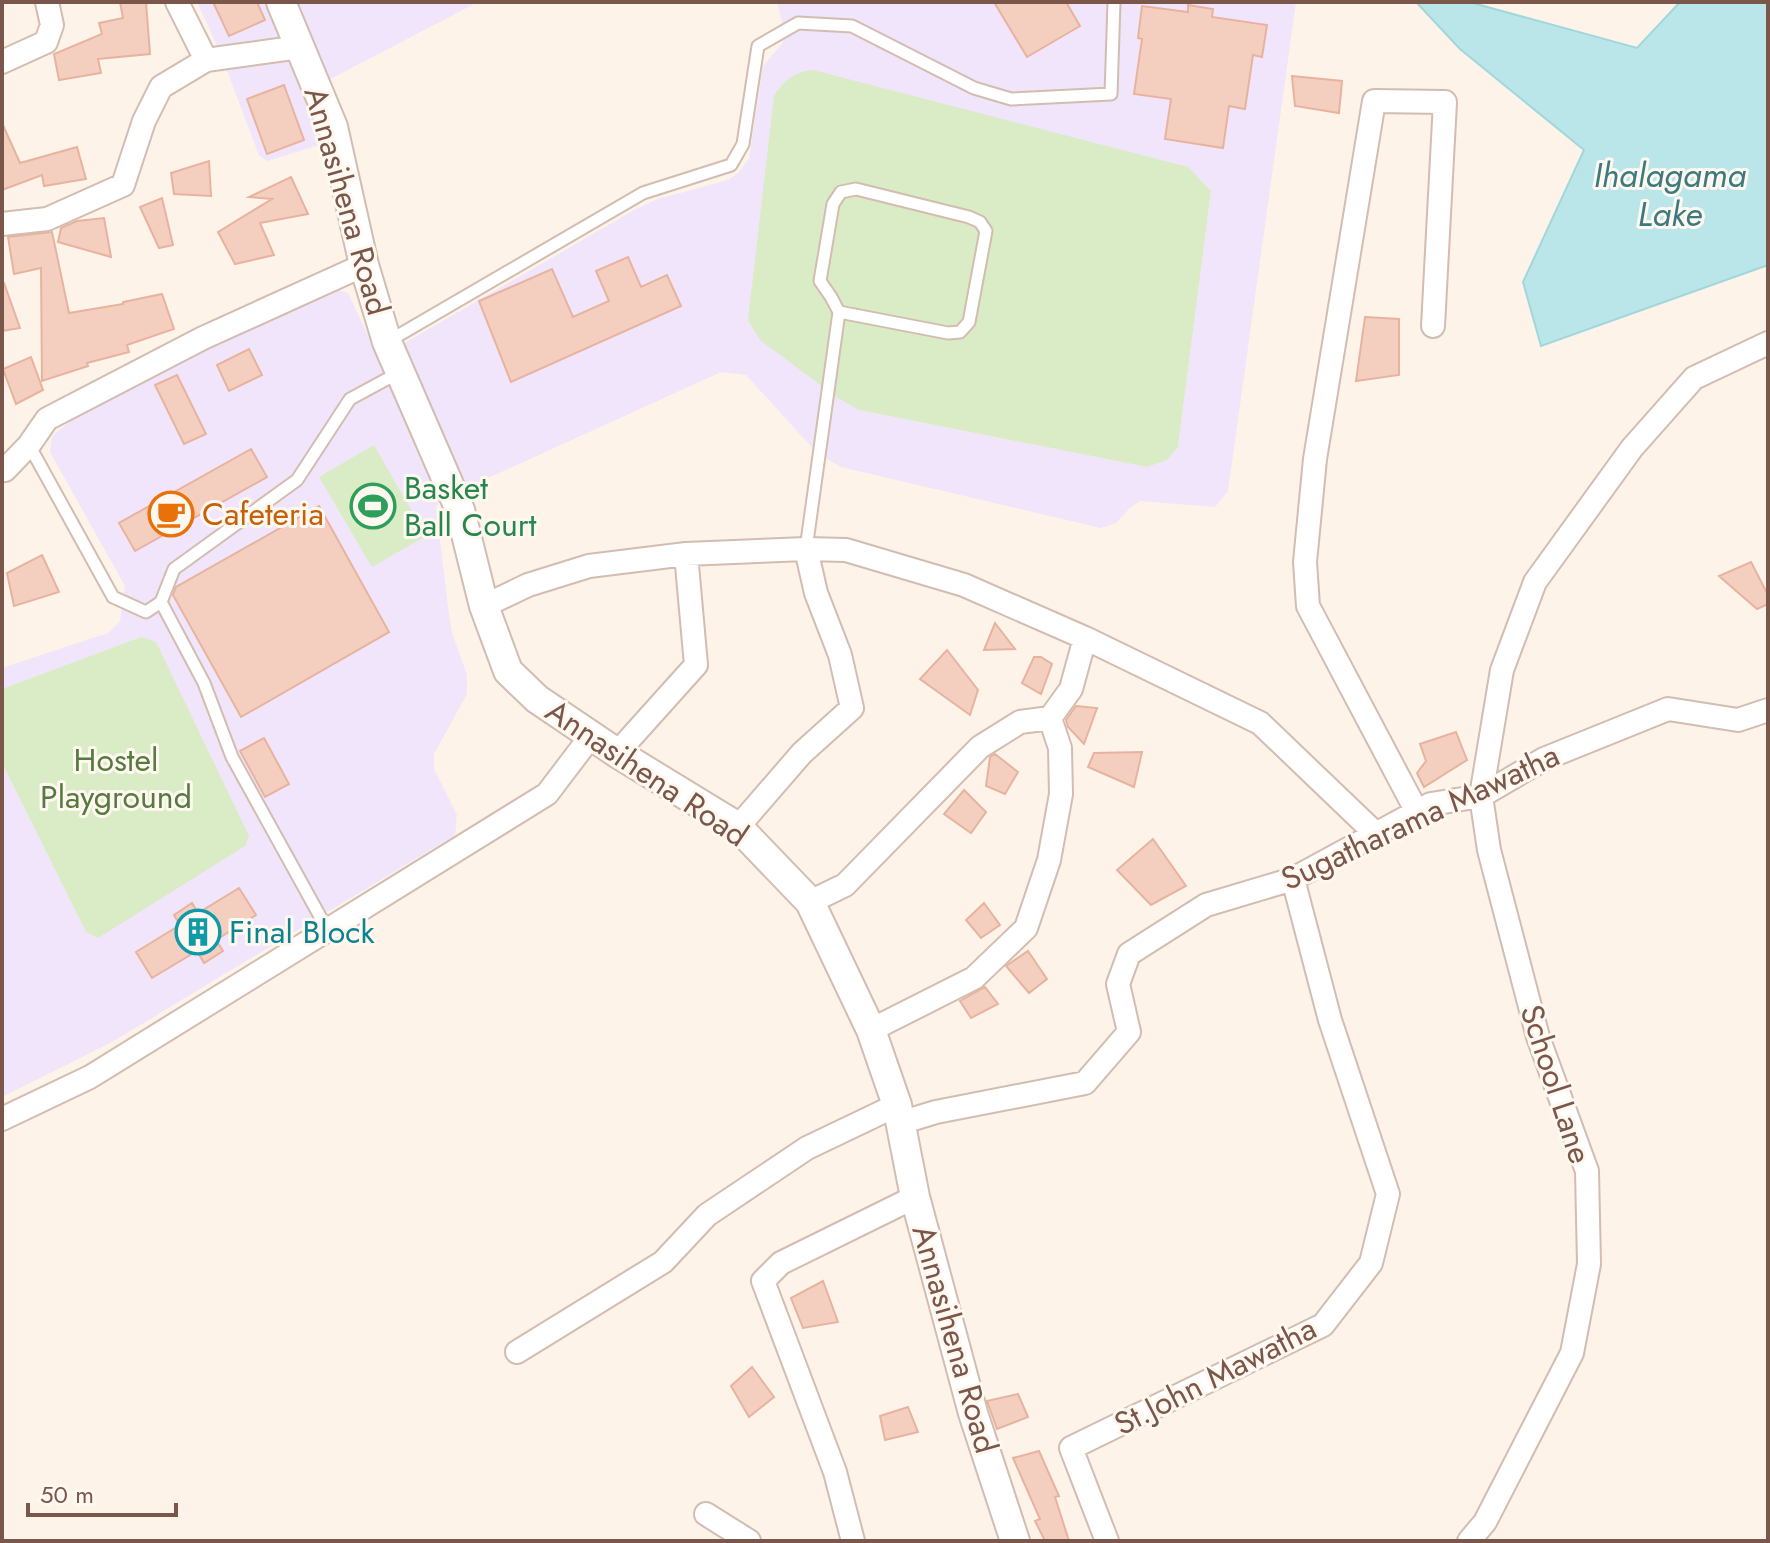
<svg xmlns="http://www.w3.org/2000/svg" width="1770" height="1543" viewBox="0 0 1770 1543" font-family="Jost,sans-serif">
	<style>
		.education { fill: #f0e5fa; fill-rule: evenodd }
		.green { fill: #d9ecc5 }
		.water { fill: #bbe6e9; stroke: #a1d7db; stroke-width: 2 }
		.building { fill: #f4cfbf; stroke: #e8b39e; stroke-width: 2 }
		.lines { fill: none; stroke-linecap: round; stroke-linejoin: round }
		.service-casing { stroke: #d3bcb0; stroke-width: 15 }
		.minor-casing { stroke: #d3bcb0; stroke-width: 26 }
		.tertiary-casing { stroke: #d3bcb0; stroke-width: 32 }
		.service { stroke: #fff; stroke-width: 11 }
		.minor { stroke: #fff; stroke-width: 22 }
		.tertiary { stroke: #fff; stroke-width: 28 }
		.labels { text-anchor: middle; stroke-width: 6; stroke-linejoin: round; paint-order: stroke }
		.street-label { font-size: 32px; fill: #7a574a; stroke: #fff8f0 }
		.leisure-label { font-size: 32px; fill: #27864d; stroke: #fff8f0; text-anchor: start }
		.food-label { font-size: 32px; fill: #c56008; stroke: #fff8f0; text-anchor: start }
		.park-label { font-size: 32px; fill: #567a3f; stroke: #fff8f0 }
		.culture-label { font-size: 32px; fill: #0d838f; stroke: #fff8f0; text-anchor: start }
		.water-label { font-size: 34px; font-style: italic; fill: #3c7a7f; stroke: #fff8f0 }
	</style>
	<rect width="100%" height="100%" fill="#fdf3e8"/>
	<!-- education -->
	<path class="education" d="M 197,2 L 478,2 L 313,88 L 308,94 L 321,135 L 319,145 L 267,161 L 259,155 L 220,52 Z
		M 777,2 L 1296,2 L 1228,491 L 1215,507 L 1140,501 L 1130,508 L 1116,523 L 1101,528 L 841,467 L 817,453 L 746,375 L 721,372 L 442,499 L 436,507 L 449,615 L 452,633 L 467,675 L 467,694 L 434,754 L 434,769 L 457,815 L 455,835 L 112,1042 L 2,1097 L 2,763 L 86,932 L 98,938 L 141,637 L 2,689 L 2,668 L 108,633 L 120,621 L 125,586 L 50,452 L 52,436 L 78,415 L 96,403 L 336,289 L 348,293 L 376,353 L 384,355 L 636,209 L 658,199 L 728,180 L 738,173 L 749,159 L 763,66 L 782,44 L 785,34 ZM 1211,191 L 1178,447 L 1166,460 L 1147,467 L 859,410 Z"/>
	<!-- green -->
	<path class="green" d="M 813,70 L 1188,167 L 1211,191 L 1178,447 L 1167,460 L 1147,467 L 859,410 L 838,398 L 760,340 L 748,320 L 774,96 C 785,80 793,72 813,70 Z
		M 374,445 L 426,536 L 372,567 L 319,477 Z
		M 141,637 L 156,642 L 249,836 L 245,846 L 98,938 L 86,932 L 2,763 L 2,689 Z"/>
	<!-- water -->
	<path class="water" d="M 1416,2 L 1469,2 L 1637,48 L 1680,2 L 1768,2 L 1768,265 L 1541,346 L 1523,282 L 1584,150 L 1460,49 Z"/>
	<!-- building -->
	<path class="building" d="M 120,2 L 146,2 L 150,54 L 98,59 L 101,73 L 59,80 L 54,54 L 102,34 L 99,23 L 123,18 Z
		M 213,2 L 257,2 L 265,20 L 229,36 Z
		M 994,2 L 1066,2 L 1080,26 L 1027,57 Z
		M 1188,5 L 1213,9 L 1212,17 L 1267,25 L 1262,57 L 1253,55 L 1245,109 L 1229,106 L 1223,148 L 1165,139 L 1171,99 L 1134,94 L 1142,39 L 1138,38 L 1142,6 L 1188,12 Z
		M 1292,76 L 1342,81 L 1339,113 L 1295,106 Z
		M 284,85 L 304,140 L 267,154 L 247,99 Z
		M 2,123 L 20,163 L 77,147 L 86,179 L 44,186 L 42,175 L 2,190 Z
		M 209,161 L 211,196 L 174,194 L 171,173 Z
		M 291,177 L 308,214 L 260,223 L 274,255 L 235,264 L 218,232 L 272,199 L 249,197 Z
		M 162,198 L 173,245 L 159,248 L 140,207 Z
		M 104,218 L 111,257 L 58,242 L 61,228 L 77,221 Z
		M 52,232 L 69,313 L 123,304 L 123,302 L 162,294 L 174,329 L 127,345 L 129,352 L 87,363 L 88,366 L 42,381 L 41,268 L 14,274 L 8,237 Z
		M 628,257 L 641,287 L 667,275 L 681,306 L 511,382 L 479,301 L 552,269 L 573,317 L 609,301 L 596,271 Z
		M 2,283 L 4,283 L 20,328 L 2,331 Z
		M 1365,317 L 1399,319 L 1399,375 L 1356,381 Z
		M 249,349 L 262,375 L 229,391 L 217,365 Z
		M 31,357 L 43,390 L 16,404 L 3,369 Z
		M 177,375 L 206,434 L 184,444 L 155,385 Z
		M 251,449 L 267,477 L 135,551 L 119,523 Z
		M 319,506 L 389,632 L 241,717 L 173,595 L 176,587 Z
		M 42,555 L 59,592 L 14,606 L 7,573 Z
		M 1751,562 L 1768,595 L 1768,604 L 1757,609 L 1719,576 Z
		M 995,623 L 1015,649 L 984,650 Z
		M 947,650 L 978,690 L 970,715 L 920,679 Z
		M 1034,657 L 1041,657 L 1052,664 L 1041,694 L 1022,683 Z
		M 1076,706 L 1097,708 L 1084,744 L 1068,727 L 1066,720 Z
		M 1456,732 L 1467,760 L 1424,787 L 1417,773 L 1426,761 L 1420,744 Z
		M 264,738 L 289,784 L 265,797 L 240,751 Z
		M 1142,752 L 1134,787 L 1088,767 L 1094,753 Z
		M 995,754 L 1018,772 L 1005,794 L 986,786 L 990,757 Z
		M 964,790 L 986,812 L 971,833 L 944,814 Z
		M 1153,839 L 1186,886 L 1151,905 L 1117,870 Z
		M 239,888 L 256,915 L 216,940 L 223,951 L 204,963 L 197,951 L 152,978 L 136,952 L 180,925 L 174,915 L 192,903 L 198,913 Z
		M 984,903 L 1000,925 L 981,938 L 966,920 Z
		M 1028,951 L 1047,979 L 1029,993 L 1006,966 Z
		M 985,987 L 998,1004 L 971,1018 L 960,1001 Z
		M 823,1281 L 838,1322 L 803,1328 L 791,1298 Z
		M 752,1367 L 774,1397 L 749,1417 L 731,1386 Z
		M 1018,1394 L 1028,1417 L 997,1429 L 987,1401 Z
		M 908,1407 L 918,1432 L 885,1440 L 880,1416 Z
		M 1039,1451 L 1059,1496 L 1055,1497 L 1069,1541 L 1045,1541 L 1035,1521 L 1040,1519 L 1013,1458 Z"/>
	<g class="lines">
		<!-- service casing -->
		<g class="service-casing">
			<path id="service" d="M 387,342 L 643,193 L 731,165 L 743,144 L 758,46 L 798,23 L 852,26 L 974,88 L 1011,99 L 1111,94 L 1114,2
				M 29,445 L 113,597 L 146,612 L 161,602 L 174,569 L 297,480 L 350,399 L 400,372
				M 806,549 L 839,312 L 831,297 L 820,281 L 833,204 L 841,192 L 856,189 L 969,217 L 980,222 L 986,231 L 969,322 L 960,332 L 948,333 L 839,312
				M 161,602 L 204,683 L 232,757 L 327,929"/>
		</g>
		<!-- minor casing -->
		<g class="minor-casing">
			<path id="minor" d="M 177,2 L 206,60
				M 2,62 L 46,42 L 52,25 L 47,2
				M 2,224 L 47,219 L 123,185 L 144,121 L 161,87 L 206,60 L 300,47
				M 2,470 L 5,470 L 29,445 L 47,419 L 203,338 L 364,265
				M 484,606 L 528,585 L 589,566 L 686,554 L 806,549 L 846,550 L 964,585 L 1085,638 L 1260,723 L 1376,834
				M 617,753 L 696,665 L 686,554
				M 1417,812 L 1308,606 L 1305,562 L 1315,459 L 1374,101 L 1445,102 L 1433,326
				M 738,827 L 802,753 L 852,708 L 840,655 L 816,593 L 806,549
				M 810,902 L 845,885 L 980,747 L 1020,722 L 1050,718 L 1071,689 L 1085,638
				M 871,1030 L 974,978 L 1026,928 L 1049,860 L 1061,794 L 1060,748 L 1050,718
				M 2,1119 L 90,1077 L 547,794 L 591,736
				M 900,1123 L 936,1112 L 1085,1083 L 1129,1032 L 1118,984 L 1129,954 L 1206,905 L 1293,879 L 1431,804 L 1481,796 L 1544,759 L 1668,709 L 1738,720 L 1768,710
				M 517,1352 L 663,1262 L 707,1215 L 807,1148 L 897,1105
				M 706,1514 L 749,1541
				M 853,1541 L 835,1472 L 763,1281 L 781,1263 L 915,1197
				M 1107,1541 L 1071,1448 L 1323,1325 L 1371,1263 L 1388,1194 L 1330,1020 L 1293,879
				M 1469,1541 L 1485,1522 L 1572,1353 L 1589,1264 L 1587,1171 L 1538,1037 L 1489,850 L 1481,796 L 1502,670 L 1535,582 L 1632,448 L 1694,378 L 1768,343"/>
		</g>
		<!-- tertiary casing -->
		<g class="tertiary-casing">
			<path id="tertiary" d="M 281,2 L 333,127 L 364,265 L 387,342 L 460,510 L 484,606 L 508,671 L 537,699 L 617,753 L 738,827 L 810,902 L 871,1030 L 897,1105 L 915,1197 L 973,1413 L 1015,1541"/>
		</g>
		<!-- service -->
		<use href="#service" class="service"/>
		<!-- minor -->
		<use href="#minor" class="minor"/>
		<!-- tertiary -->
		<use href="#tertiary" class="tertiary"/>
	</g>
	<!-- icons -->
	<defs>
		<g id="stadium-ring" transform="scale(2.3)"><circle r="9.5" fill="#fff8f0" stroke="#2e9e5b" stroke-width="1.5"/><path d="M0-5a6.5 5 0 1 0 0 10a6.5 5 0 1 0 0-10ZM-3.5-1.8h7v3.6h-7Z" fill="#2e9e5b"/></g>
		<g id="cafe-ring" transform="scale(2.3)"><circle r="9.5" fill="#fff8f0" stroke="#e8710a" stroke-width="1.5"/><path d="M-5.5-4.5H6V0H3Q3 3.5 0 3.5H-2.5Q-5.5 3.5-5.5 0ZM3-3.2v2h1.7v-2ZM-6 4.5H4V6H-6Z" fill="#e8710a"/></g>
		<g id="building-ring" transform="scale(2.3)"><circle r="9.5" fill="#fff8f0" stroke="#0f9aa8" stroke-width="1.5"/><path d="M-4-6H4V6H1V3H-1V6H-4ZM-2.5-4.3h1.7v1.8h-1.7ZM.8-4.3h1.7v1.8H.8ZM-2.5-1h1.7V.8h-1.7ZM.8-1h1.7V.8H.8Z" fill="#0f9aa8"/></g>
	</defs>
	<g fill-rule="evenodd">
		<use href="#stadium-ring" x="373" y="506"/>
		<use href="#cafe-ring" x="171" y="514"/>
		<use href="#building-ring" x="198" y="932"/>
	</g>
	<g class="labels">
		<!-- street labels -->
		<g class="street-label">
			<text transform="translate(347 201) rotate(74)" y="11">Annasihena Road</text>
			<text transform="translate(647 773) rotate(34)" y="11">Annasihena Road</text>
			<text transform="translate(1420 817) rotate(-25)" y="11">Sugatharama Mawatha</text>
			<text transform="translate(1556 1084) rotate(72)" y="11">School Lane</text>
			<text transform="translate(955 1339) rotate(74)" y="11">Annasihena Road</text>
			<text transform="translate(1215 1376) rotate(-27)" y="11">St.John Mawatha</text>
		</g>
		<!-- leisure labels -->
		<g class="leisure-label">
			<text x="404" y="499">Basket<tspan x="404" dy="37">Ball Court</tspan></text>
		</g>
		<!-- food labels -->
		<g class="food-label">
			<text x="202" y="525">Cafeteria</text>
		</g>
		<!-- park labels -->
		<g class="park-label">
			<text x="116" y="771">Hostel<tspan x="116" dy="37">Playground</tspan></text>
		</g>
		<!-- culture labels -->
		<g class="culture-label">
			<text x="229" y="943">Final Block</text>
		</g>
		<!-- water labels -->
		<g class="water-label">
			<text x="1670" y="187">Ihalagama<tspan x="1670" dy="39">Lake</tspan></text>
		</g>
	</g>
	<!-- border -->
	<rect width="1770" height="1543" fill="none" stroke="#7a574a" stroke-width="8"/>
	<!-- scale -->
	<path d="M28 1503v12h148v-12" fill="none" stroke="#7a574a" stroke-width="4"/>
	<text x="40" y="1503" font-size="24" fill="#7a574a" stroke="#fff8f0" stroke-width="6" paint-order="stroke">50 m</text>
</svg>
